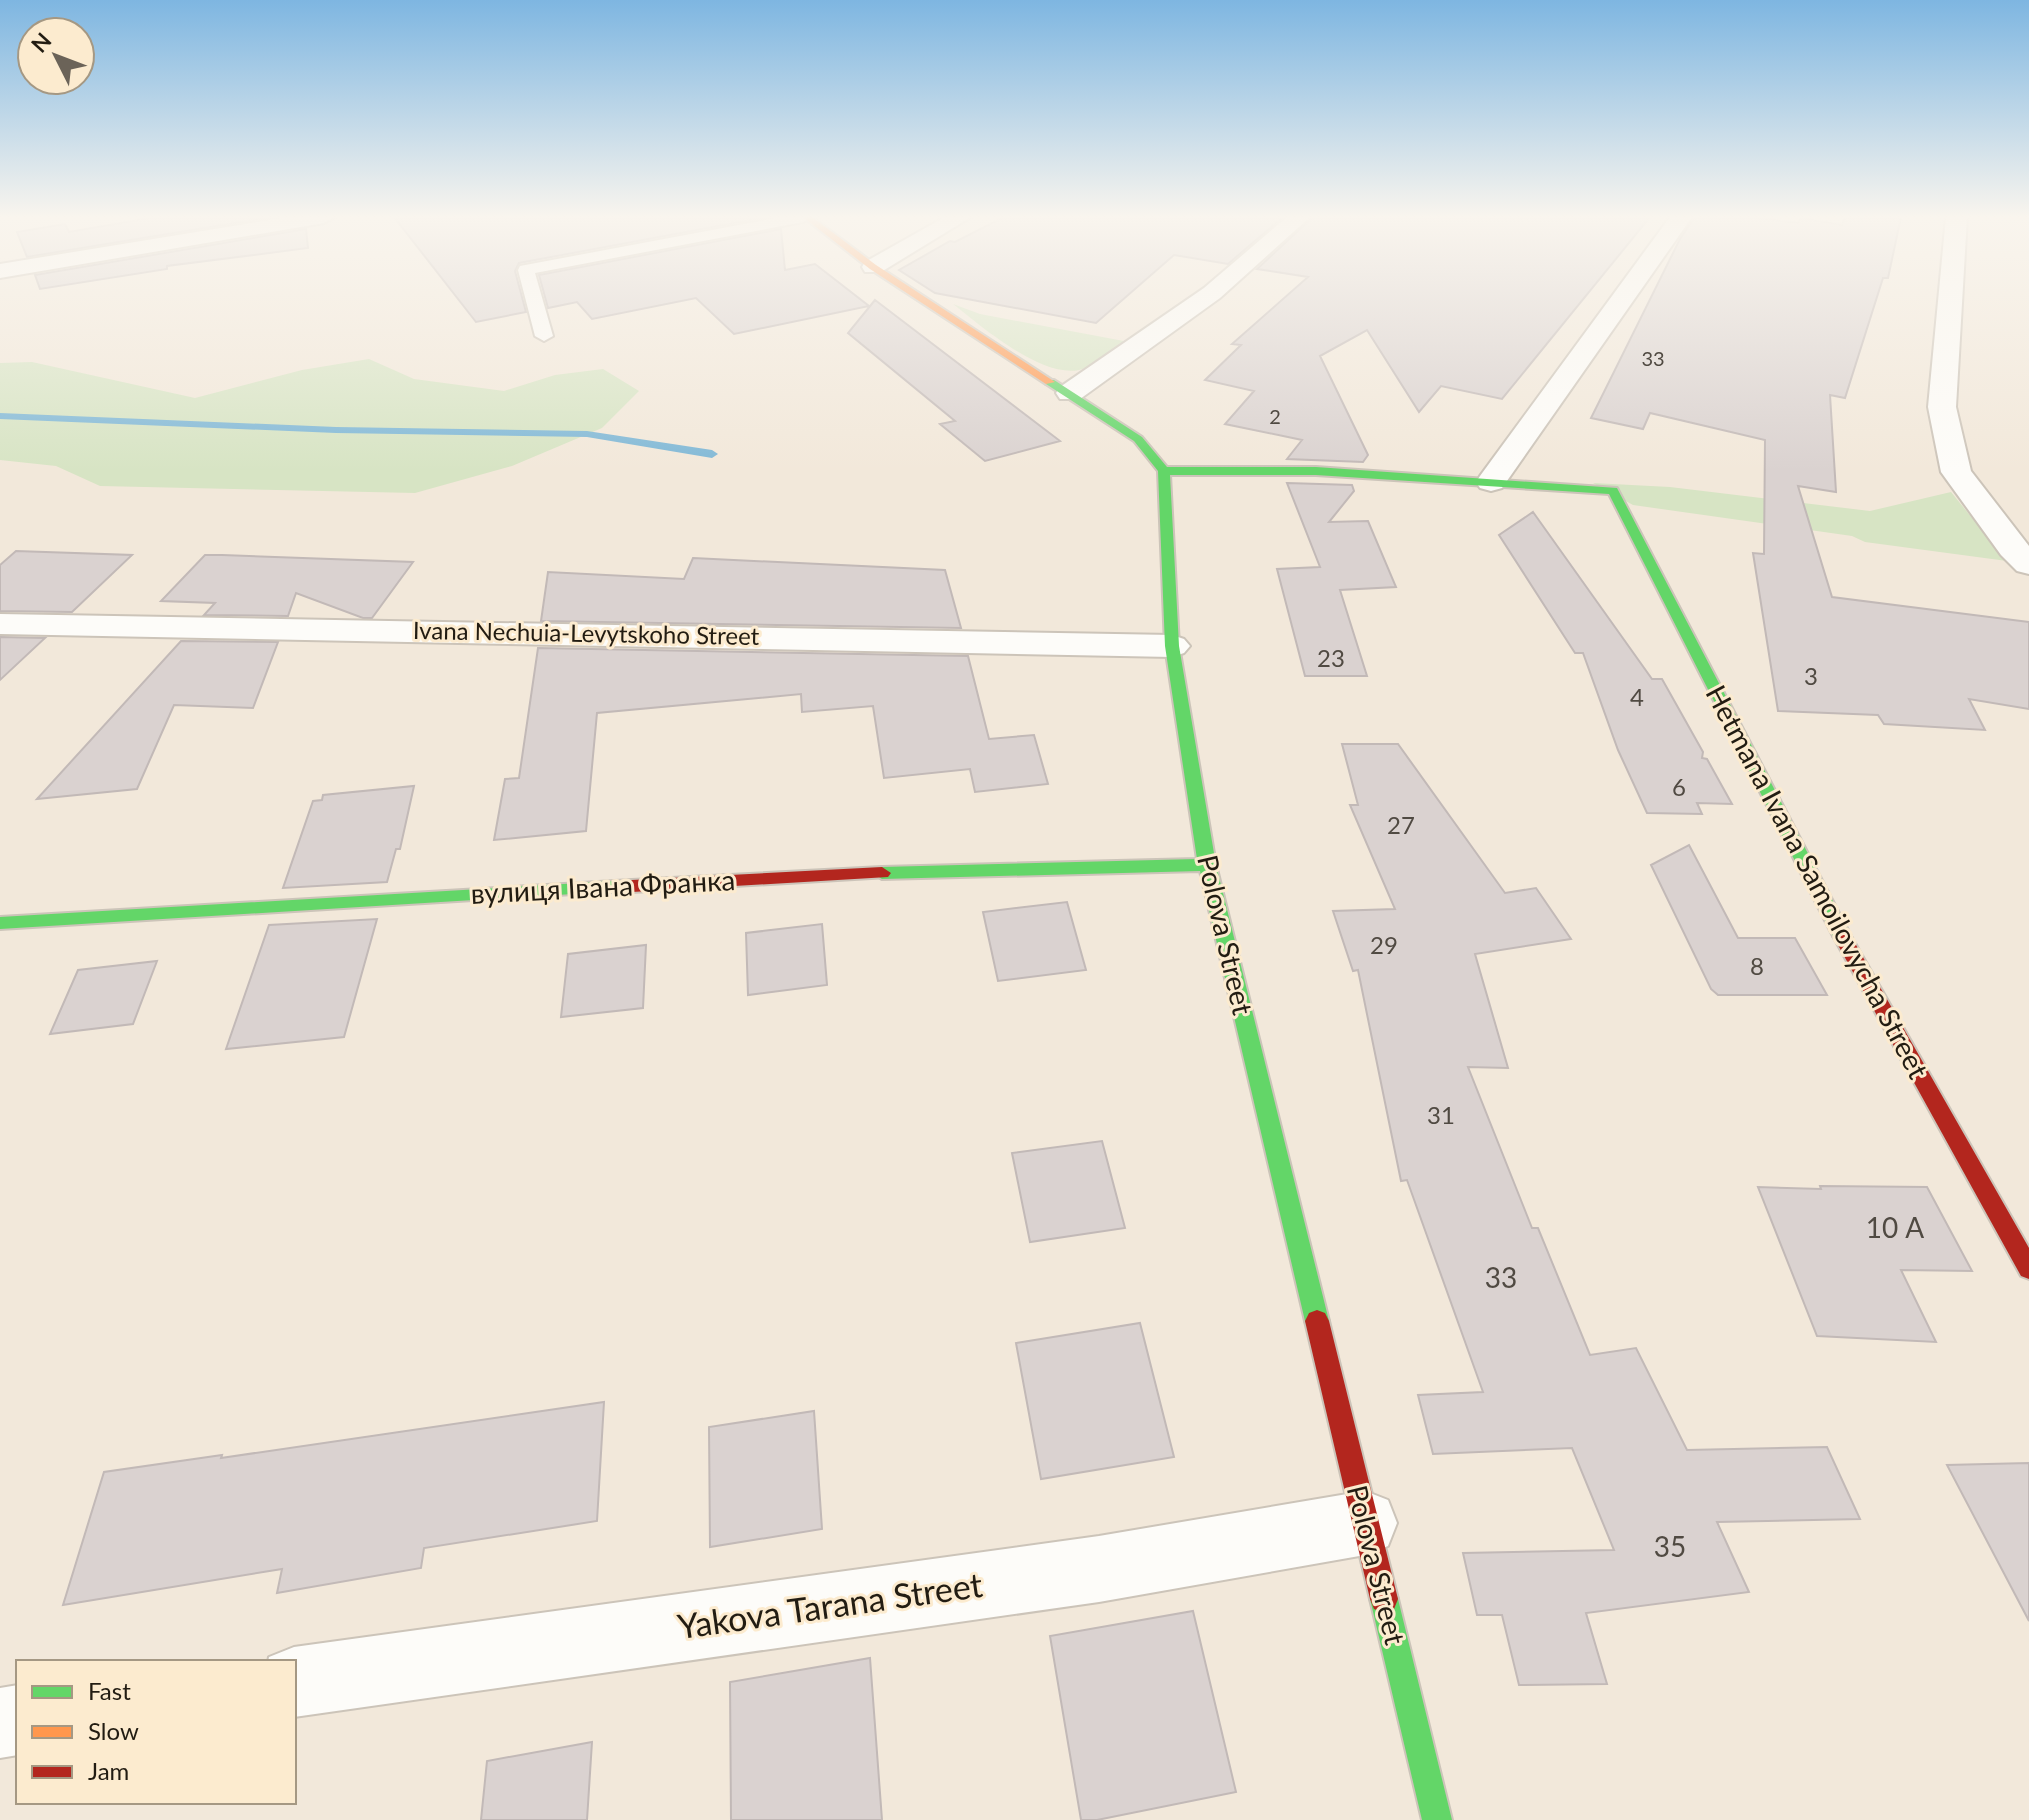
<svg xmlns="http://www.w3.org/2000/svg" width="2029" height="1820" viewBox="0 0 2029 1820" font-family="Lato,sans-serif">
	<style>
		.green { fill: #d7e4c4 }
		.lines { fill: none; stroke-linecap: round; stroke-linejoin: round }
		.stream { fill: #80b8d6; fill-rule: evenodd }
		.building { fill: #dad2d0; stroke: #c2b9b7; stroke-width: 2 }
		.lane-casing { stroke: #ccc4b9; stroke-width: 4 }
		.street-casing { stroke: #ccc4b9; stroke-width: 4 }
		.fast-casing { stroke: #ccc4b9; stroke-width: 4 }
		.slow-casing { stroke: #ccc4b9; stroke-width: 4 }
		.jam-casing { stroke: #ccc4b9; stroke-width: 4 }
		.lane { fill: #fdfcf9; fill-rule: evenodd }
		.street { fill: #fdfcf9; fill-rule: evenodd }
		.fast { fill: #63d668; fill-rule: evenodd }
		.slow { fill: #ff974d; fill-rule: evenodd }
		.jam { fill: #b3261e; fill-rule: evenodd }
		.labels { text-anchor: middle; stroke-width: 6; stroke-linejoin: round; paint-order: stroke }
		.far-number-label { font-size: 20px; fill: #504a42 }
		.far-street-label { font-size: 24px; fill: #221c12; stroke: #fcebcf }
		.number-label { font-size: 24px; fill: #504a42 }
		.street-label { font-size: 28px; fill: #221c12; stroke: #fcebcf }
		.near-number-label { font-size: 28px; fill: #504a42 }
		.near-street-label { font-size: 34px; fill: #221c12; stroke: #fcebcf }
	</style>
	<rect width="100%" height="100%" fill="#f2e8da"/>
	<!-- green -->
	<path class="green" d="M 953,304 L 980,314 L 1129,342 C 1114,352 1097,366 1079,370 C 1041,378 981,326 953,304 Z
		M 369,359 L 414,379 L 504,391 L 555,375 L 603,369 L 639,391 L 602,428 L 512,466 L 415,493 L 100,486 L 56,466 L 0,460 L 0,363 L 32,362 L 195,398 L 302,370 Z
		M 1593,483 L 1670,487 L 1870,511 L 1951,492 L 2007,561 L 1865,542 L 1852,536 L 1633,505 Z"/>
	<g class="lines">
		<!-- stream -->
		<path class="stream" d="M 0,413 L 336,427 L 587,431 L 712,450 L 718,454 L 712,458 L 587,437 L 336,433 L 0,419 Z"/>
	</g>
	<!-- building -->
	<path class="building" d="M 156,217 L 272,217 L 27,257 L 17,232 L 65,224 L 69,232 Z
		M 394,217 L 767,217 L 519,263 L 515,271 L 526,312 L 476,322 Z
		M 1004,217 L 1283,217 L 1228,264 L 1174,255 L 1096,323 L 935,293 L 899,270 L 950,241 L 955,242 Z
		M 1313,217 L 1650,217 L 1502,399 L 1441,386 L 1419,412 L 1367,330 L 1320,356 L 1368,455 L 1363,462 L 1287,459 L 1302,440 L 1225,424 L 1254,391 L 1205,380 L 1241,345 L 1232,344 L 1308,277 L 1257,269 Z
		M 1695,217 L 1750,217 L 1798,223 L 1801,218 L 1842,225 L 1845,217 L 1901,217 L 1888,278 L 1883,278 L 1845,398 L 1830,395 L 1836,492 L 1798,486 L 1832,597 L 2029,622 L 2029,709 L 1969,699 L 1985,730 L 1884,724 L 1878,715 L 1778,711 L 1753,553 L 1764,554 L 1765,440 L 1650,413 L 1643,429 L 1591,418 L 1680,239 Z
		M 306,229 L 308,248 L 167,266 L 167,269 L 40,289 L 35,275 Z
		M 781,229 L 785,270 L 815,264 L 869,306 L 734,334 L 696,298 L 592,319 L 577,302 L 548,308 L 539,275 Z
		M 875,300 L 1060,441 L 985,461 L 940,424 L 955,421 L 848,333 Z
		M 1287,483 L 1352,485 L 1354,491 L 1329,522 L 1368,521 L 1396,587 L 1340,590 L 1367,676 L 1305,676 L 1277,569 L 1320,567 Z
		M 1533,512 L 1652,679 L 1662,679 L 1703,752 L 1702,758 L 1707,759 L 1732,804 L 1697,803 L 1702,814 L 1647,813 L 1618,750 L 1583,653 L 1575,653 L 1499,535 Z
		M 16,551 L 132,555 L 72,612 L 0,611 L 0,565 Z
		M 205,555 L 222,555 L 413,562 L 372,618 L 363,618 L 296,593 L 288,616 L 204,615 L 215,603 L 161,601 Z
		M 693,558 L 945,570 L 961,628 L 541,621 L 548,572 L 684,579 Z
		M 0,637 L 45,638 L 0,680 Z
		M 181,641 L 278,642 L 253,708 L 174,705 L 137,789 L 37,799 Z
		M 538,648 L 968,656 L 989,739 L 1034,735 L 1048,784 L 975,792 L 970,769 L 884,778 L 873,706 L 802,712 L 801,694 L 597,713 L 586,831 L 494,840 L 505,779 L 519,778 Z
		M 1342,744 L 1398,744 L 1505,893 L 1536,888 L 1571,939 L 1475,954 L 1508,1068 L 1468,1067 L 1532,1228 L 1538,1228 L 1590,1355 L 1636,1348 L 1687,1450 L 1827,1447 L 1860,1519 L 1717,1522 L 1749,1592 L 1586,1613 L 1607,1684 L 1519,1685 L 1502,1615 L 1477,1615 L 1463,1553 L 1614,1550 L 1572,1448 L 1433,1454 L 1418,1395 L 1483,1392 L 1407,1180 L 1401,1181 L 1358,970 L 1353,971 L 1333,911 L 1395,909 L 1350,805 L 1358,805 Z
		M 414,786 L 400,849 L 396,849 L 387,882 L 283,888 L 313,801 L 322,800 L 323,795 Z
		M 1689,845 L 1738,938 L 1795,938 L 1827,995 L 1718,995 L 1711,989 L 1651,865 Z
		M 1067,902 L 1086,970 L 998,981 L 983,912 Z
		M 377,919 L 344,1037 L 226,1049 L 269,925 Z
		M 822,924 L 827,985 L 748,995 L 746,933 Z
		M 646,945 L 643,1008 L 561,1017 L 568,954 Z
		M 157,961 L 133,1024 L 50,1034 L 78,970 Z
		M 1102,1141 L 1125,1228 L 1030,1242 L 1012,1153 Z
		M 1820,1186 L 1927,1187 L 1972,1271 L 1901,1270 L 1936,1342 L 1817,1336 L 1758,1187 L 1821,1189 Z
		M 1140,1323 L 1174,1457 L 1041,1479 L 1016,1343 Z
		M 604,1402 L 597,1521 L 424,1548 L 421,1568 L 277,1593 L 282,1569 L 63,1605 L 104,1472 L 222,1455 L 221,1458 Z
		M 814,1411 L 822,1529 L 710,1547 L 709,1427 Z
		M 2029,1463 L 2029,1621 L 1947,1465 Z
		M 1193,1611 L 1236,1792 L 1097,1820 L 1081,1820 L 1050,1636 Z
		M 870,1658 L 882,1820 L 731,1820 L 730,1682 Z
		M 592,1742 L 587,1820 L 481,1820 L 487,1761 Z"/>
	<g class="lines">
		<!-- lane casing -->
		<g class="lane-casing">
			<path id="lane" d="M 781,217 L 811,217 L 803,222 L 535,273 L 553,336 L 544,341 L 535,336 L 518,270 L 520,266 Z"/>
		</g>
		<!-- street casing -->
		<g class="street-casing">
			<path id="street" d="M 288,217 L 335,217 L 324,223 L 0,278 L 0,264 Z
				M 945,217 L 971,217 L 881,272 L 865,272 L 862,267 L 865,262 Z
				M 1287,217 L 1310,217 L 1220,298 L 1080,399 L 1060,399 L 1056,393 L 1060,387 L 1204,288 Z
				M 1670,217 L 1692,217 L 1502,488 L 1491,491 L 1480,488 L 1476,482 L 1480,476 Z
				M 1946,217 L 1967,217 L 1956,407 L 1971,471 L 2029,546 L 2029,574 L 2017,571 L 2001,555 L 1941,472 L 1928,407 Z
				M 0,614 L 1172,635 L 1184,639 L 1190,646 L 1184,653 L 1172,657 L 0,634 Z
				M 1365,1491 L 1388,1500 L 1397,1523 L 1388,1546 L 1365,1555 L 1099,1602 L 294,1717 L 294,1662 L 268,1662 L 269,1657 L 294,1647 L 1099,1536 Z
				M 18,1685 L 18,1755 L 0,1758 L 0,1688 Z"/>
		</g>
		<!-- fast casing -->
		<g class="fast-casing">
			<path id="fast" d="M 1046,380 L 1054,380 L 1142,437 L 1167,467 L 1316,467 L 1617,488 L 1851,936 L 1842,942 L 1833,936 L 1609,494 L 1316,475 L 1170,475 L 1179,646 L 1216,865 L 1329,1321 L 1325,1329 L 1317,1332 L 1309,1329 L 1305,1321 L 1200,871 L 882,879 L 873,873 L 882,867 L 1197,859 L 1165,646 L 1158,471 L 1134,441 L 1046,384 Z
				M 632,880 L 638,882 L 641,886 L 638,890 L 0,929 L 0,917 Z
				M 1384,1585 L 1394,1589 L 1398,1599 L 1452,1820 L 1422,1820 L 1370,1599 L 1374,1589 Z"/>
		</g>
		<!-- slow casing -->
		<g class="slow-casing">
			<path id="slow" d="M 803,217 L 812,217 L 876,265 L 1055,382 L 1046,384 L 870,269 Z"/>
		</g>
		<!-- jam casing -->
		<g class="jam-casing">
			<path id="jam" d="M 882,867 L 891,873 L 888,877 L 632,892 L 623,886 L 632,880 Z
				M 1842,930 L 1848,931 L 2029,1248 L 2029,1279 L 2021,1276 L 1833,936 Z
				M 1317,1310 L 1325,1313 L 1329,1321 L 1398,1599 L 1394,1609 L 1384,1613 L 1374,1609 L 1370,1599 L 1305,1321 L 1309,1313 Z"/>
		</g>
		<!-- lane -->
		<use href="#lane" class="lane"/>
		<!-- street -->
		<use href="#street" class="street"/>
		<!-- fast -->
		<use href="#fast" class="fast"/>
		<!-- slow -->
		<use href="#slow" class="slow"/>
		<!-- jam -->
		<use href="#jam" class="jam"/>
	</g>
	<!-- sky -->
	<linearGradient id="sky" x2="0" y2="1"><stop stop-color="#7eb6e1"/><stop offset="0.46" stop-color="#f9f5ee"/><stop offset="1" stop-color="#f9f5ee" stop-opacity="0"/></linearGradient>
	<rect width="2029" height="471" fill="url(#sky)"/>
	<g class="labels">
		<!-- far-number labels -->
		<g class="far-number-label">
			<text x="1653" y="366">33</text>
			<text x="1275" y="424">2</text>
		</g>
		<!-- far-street labels -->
		<g class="far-street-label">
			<text transform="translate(586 634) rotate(1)" y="8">Ivana Nechuia-Levytskoho Street</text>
		</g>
		<!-- number labels -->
		<g class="number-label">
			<text x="1331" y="667">23</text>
			<text x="1811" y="685">3</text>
			<text x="1637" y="706">4</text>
			<text x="1679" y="796">6</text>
			<text x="1401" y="834">27</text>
			<text x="1384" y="954">29</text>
			<text x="1757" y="975">8</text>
			<text x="1441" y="1124">31</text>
		</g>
		<!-- street labels -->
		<g class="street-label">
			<text transform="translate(1817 882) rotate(62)" y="10">Hetmana Ivana Samoilovycha Street</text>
			<text transform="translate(603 887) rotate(-3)" y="10">вулиця Івана Франка</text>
			<text transform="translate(1225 935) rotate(77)" y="10">Polova Street</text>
			<text transform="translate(1376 1565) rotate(76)" y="10">Polova Street</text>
		</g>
		<!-- near-number labels -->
		<g class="near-number-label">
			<text x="1895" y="1238">10 А</text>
			<text x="1501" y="1288">33</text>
			<text x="1670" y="1557">35</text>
		</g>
		<!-- near-street labels -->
		<g class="near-street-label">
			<text transform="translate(830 1606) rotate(-8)" y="12">Yakova Tarana Street</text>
		</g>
	</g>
	<!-- legend -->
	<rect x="16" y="1660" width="280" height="144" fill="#fcebcf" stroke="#a59883" stroke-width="2"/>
	<rect x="32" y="1686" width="40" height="12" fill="#63d668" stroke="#a59883" stroke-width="2"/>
	<text x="88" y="1700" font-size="24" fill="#221c12">Fast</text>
	<rect x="32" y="1726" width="40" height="12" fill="#ff974d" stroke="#a59883" stroke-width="2"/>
	<text x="88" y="1740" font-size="24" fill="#221c12">Slow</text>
	<rect x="32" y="1766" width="40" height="12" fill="#b3261e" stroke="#a59883" stroke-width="2"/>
	<text x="88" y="1780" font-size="24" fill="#221c12">Jam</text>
	<!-- north arrow -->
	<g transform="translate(56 56) rotate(312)"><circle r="38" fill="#fcebcf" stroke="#a59883" stroke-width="2"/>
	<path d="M0-6L14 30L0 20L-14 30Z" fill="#6b6358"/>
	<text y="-12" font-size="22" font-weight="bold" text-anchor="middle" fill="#221c12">N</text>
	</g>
</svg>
